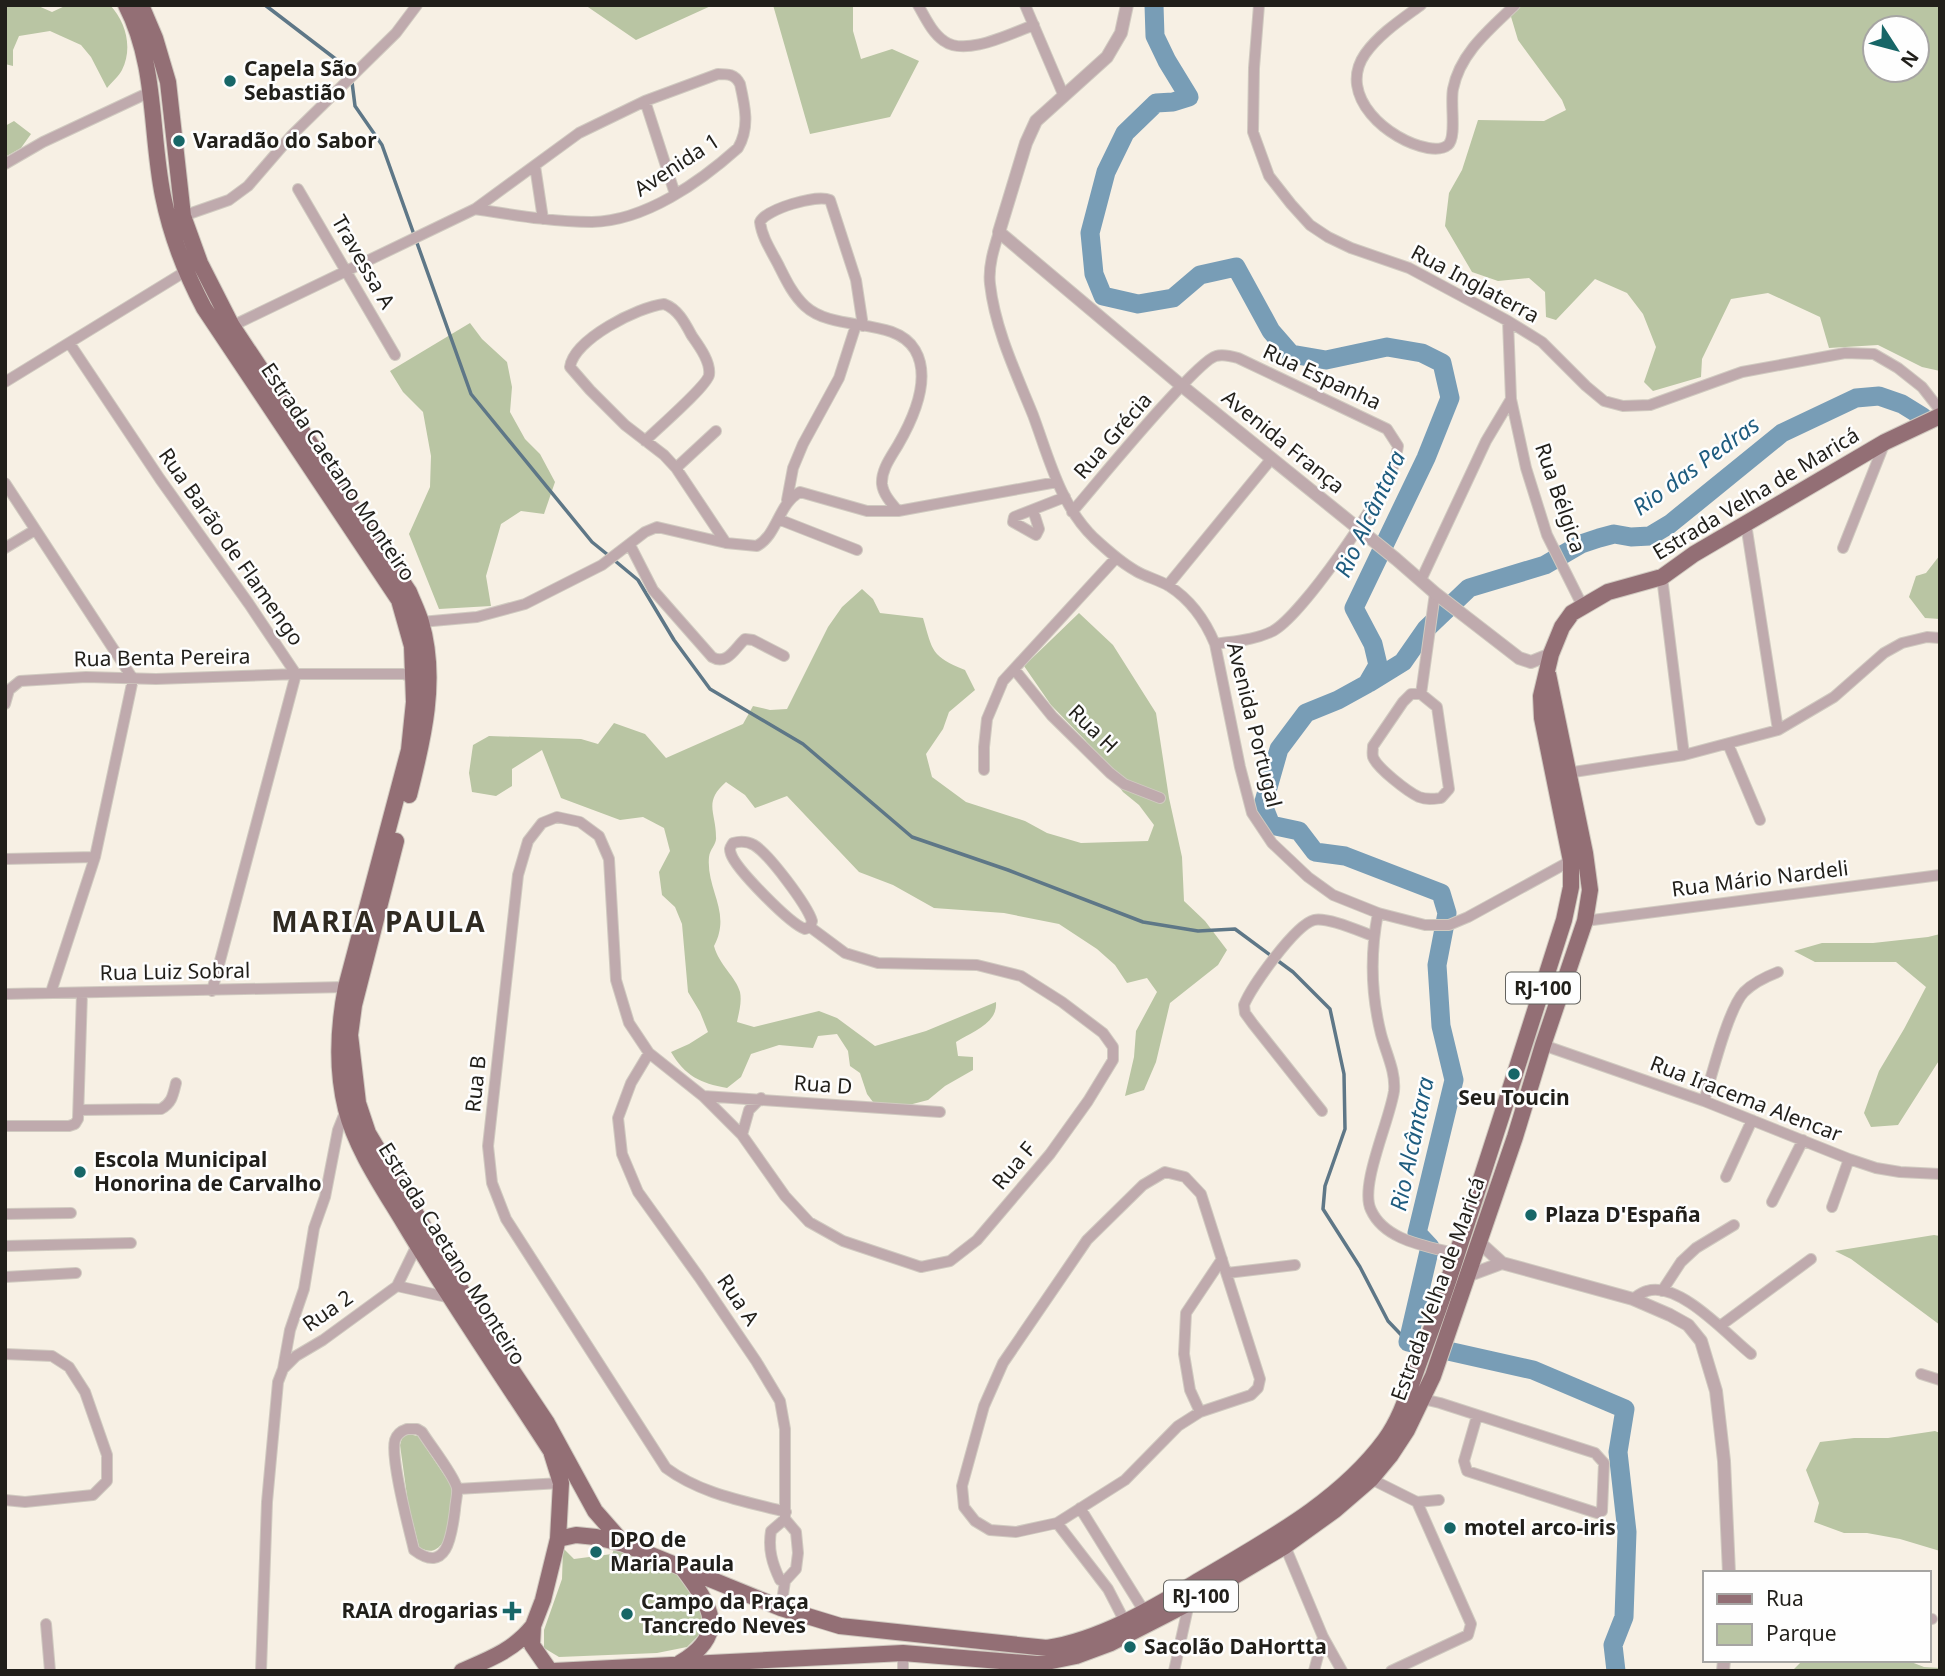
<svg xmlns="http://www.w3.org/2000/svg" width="1945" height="1676" viewBox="0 0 1945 1676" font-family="'Noto Sans',sans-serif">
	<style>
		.green { fill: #b9c5a3; fill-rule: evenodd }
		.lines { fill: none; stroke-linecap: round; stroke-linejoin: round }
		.stream { stroke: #5e7787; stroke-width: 3.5 }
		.river { stroke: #789db6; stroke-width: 19 }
		.minor-casing { stroke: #d0cac0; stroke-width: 12 }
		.tertiary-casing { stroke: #d0cac0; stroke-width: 14 }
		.primary-casing { stroke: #d0cac0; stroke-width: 18 }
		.minor { stroke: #bfaaad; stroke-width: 10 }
		.tertiary { stroke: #bfaaad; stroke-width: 12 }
		.primary { stroke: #936f75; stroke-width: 16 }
		.poi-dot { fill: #176667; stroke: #fefefe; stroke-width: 2.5 }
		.labels { text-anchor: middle; stroke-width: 5; stroke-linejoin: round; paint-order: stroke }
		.shield { fill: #fefefe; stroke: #63625e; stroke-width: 2 }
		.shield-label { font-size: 19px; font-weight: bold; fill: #211f1a }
		.poi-label { font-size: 21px; font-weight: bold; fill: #211f1a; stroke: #fefefe; text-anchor: start }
		.street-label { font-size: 21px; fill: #211f1a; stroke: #fefefe }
		.water-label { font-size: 23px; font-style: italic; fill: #1e5c7f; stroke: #fefefe }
		.district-label { font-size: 28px; font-weight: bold; letter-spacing: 2px; fill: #302b22; stroke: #fefefe }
	</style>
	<rect width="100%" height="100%" fill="#f7f0e4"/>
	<!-- green -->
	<path class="green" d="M 5,5 L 36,5 L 52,12 L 67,5 L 110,5 C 126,22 133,48 122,70 C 119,76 112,82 107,88 L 91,57 L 81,45 L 50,31 L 19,36 L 13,50 L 13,66 L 5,64 Z
		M 585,5 L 713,5 L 636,40 Z
		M 773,5 L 853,5 L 853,31 L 861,59 L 892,49 L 919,61 L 890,117 L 810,134 Z
		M 1511,5 L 1940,5 L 1940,371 L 1922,367 L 1878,345 L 1829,348 L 1820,317 L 1768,293 L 1731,299 L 1702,359 L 1701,377 L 1653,391 L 1644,382 L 1656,347 L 1643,314 L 1627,293 L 1595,279 L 1556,320 L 1546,317 L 1545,292 L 1529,278 L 1498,281 L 1472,272 L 1445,226 L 1449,193 L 1462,170 L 1478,120 L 1544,121 L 1566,110 L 1562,100 L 1518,40 L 1509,10 ZM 1875,28 L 1917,28 L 1917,70 L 1875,70 Z
		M 14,121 L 31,134 L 21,148 L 5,157 L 5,126 Z
		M 470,323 L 482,339 L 507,362 L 512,387 L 510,412 L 525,439 L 540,454 L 555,482 L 544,514 L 521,511 L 501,524 L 486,576 L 491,606 L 439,609 L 409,534 L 430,487 L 431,456 L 423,412 L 403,392 L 390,371 Z
		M 1940,555 L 1940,619 L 1925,618 L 1909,597 L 1916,576 L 1926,573 Z
		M 862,589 L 873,599 L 880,613 L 923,618 C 933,652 931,656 965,670 L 975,690 L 949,712 L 943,729 L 926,754 L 932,777 L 966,802 L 1025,821 L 1047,833 L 1081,843 L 1148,841 L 1154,825 L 1139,805 L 1123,792 L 1085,740 L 1051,705 L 1024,666 L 1079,613 L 1113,645 L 1156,713 L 1169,798 L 1182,857 L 1184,901 L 1205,921 L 1227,950 L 1218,965 L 1170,1003 L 1156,1062 L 1144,1090 L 1125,1096 L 1134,1057 L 1136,1031 L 1157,992 L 1147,978 L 1127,983 L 1115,965 L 1097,949 L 1059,924 L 1004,913 L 934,908 L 893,885 L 859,872 L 787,796 L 755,808 L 745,795 L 726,782 C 703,802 716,812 716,837 C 717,844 710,849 709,857 C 706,890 732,912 714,946 C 719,965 736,977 740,992 C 742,1002 739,1012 737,1022 L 754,1027 L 819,1011 L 837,1018 L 875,1046 L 926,1031 L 996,1002 C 998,1024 971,1032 956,1042 L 958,1056 L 973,1057 L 973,1070 L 945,1086 L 928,1100 L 905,1106 L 876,1106 L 867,1094 L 860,1073 L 850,1066 L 848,1051 L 837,1034 L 818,1036 L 813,1048 L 779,1045 L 751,1054 L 741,1077 L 727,1088 C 700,1083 685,1076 671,1052 L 689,1044 L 708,1032 L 700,1012 L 688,992 L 682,924 L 675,907 L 662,895 L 659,872 L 670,851 L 664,828 L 643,817 L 620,820 L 561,798 L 542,750 L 512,769 L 512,786 L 496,796 L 472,792 L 469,773 L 473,745 L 489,736 L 581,739 L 598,744 L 614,723 L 645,734 L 666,758 L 743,724 L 753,706 L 770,710 L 787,709 L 828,627 L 842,607 Z
		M 1940,934 L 1940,1059 L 1898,1125 L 1871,1127 L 1864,1113 L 1879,1071 L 1904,1029 L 1926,987 L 1896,962 L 1815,962 L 1794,951 L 1822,943 L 1873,943 L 1928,937 Z
		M 1934,1235 L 1940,1236 L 1940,1325 L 1851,1259 L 1835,1251 Z
		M 1935,1431 L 1940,1433 L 1940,1551 L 1900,1539 L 1867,1533 L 1844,1533 L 1814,1522 L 1819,1503 L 1806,1470 L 1820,1442 L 1854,1438 L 1888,1438 Z
		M 408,1434 L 418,1436 L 451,1485 C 455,1502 450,1567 419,1547 L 408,1503 L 400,1445 L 402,1438 Z
		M 616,1545 L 675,1571 L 694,1589 L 706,1614 L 702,1632 L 687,1647 L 657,1653 L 559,1657 L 544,1648 L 544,1630 L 562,1579 L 563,1548 L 574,1559 L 612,1554 Z
		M 1803,1660 L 1906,1660 L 1924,1667 L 1940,1668 L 1940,1671 L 1792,1671 Z"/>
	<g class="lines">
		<!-- stream -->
		<path class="stream" d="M 265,5 L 350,70 L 351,74
			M 352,82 L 355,106 L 382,145 L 471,394 L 592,542 L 608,555
			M 614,560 L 638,580 L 674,640 L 710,689 L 803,744 L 912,837 L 1008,870 L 1143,922 L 1198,931 L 1235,929 L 1293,972 L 1330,1009 L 1344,1074 L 1345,1129 L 1325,1186 L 1323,1209 L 1360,1267 L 1388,1321 L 1408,1342"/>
		<!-- river -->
		<path class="river" d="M 1154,5 L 1155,36 L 1167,61 L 1189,97 L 1173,102 L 1156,103 L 1125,133 L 1106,172 L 1090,233 L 1094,274 L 1103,296 L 1138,304 L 1173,298 L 1200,275 L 1236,267 L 1271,331 L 1291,354 L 1326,360 L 1387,347 L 1422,353 L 1442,363 L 1450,398 L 1426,458 L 1354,608 L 1373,644 L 1378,665 L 1367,684 L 1338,700 L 1306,713 L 1279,749 L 1263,805 L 1271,825 L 1299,831 L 1315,852 L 1345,856 L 1441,893 L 1447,913 L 1437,965 L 1441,1026 L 1454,1080 L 1417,1233 L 1430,1247 L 1408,1342 L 1533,1370 L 1625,1409 L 1618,1452 L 1627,1532 L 1624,1617 L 1613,1645 L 1616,1671
			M 1369,683 L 1403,662 L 1426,629 L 1469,588 L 1545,565 L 1581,544 L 1599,538 L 1614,534 L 1631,537 L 1650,536 L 1670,524 L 1782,433 L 1856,398 L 1879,396 L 1902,404 L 1923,417"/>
		<!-- minor casing -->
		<g class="minor-casing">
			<path id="minor" d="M 918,5 C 925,17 932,33 944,41 C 966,57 1011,33 1034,25
				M 1025,5 L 1063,94
				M 1259,5 L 1254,68 L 1253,132 L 1269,176 L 1291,204 L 1310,225 L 1328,237 L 1351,248 L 1409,268 L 1508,321 L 1542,342 L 1586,386 L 1604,401 L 1623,406 L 1650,405 L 1742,372 L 1845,353 L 1874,354 L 1898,368 L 1922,387 L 1940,410
				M 1421,5 C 1402,19 1379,34 1365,54 C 1336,96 1389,141 1428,148 C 1434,149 1442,150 1448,145 C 1457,137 1450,104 1453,89 C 1460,53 1490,29 1515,5
				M 645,101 L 675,194
				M 5,164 L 43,142 L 152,91
				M 535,166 L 543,219
				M 298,189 L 395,355
				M 183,216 L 229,200 L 248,186 L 292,135 L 396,33 L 417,5
				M 999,232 C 994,248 988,267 990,284 C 995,329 1016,373 1033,415 C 1049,458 1060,505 1094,538 C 1107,550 1120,562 1136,571 C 1146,577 1159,580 1169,586 C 1191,600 1205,620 1215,644 L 1240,767 L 1252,813 L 1272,843 L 1308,877 L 1333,895 L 1378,913 L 1425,925 L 1449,925 L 1468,917 L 1574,859
				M 1508,321 L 1511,399 L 1526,468 L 1547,535 L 1582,605
				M 232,326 L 475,209 L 579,133 L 645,101 L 718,74 C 728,74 735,74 740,84 C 745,106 750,128 738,148 C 700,182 645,221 592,222 C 553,222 514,215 475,209
				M 863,326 L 856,280 L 830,200 C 817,194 766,209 760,222 C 762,238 772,252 779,266 C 786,280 793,295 805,306 C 834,333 895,316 915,350 C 932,379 913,419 898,445 C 891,457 881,470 882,484 C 883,494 891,503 898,511
				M 70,344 L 160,479 L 249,604 L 296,674 L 212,991
				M 5,382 L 191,268
				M 645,441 C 656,430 707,386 709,375 C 711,362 699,346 692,336 C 685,323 678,309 664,304 C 638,307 574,339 570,367 L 590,390 L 625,425 L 664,455 L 676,468 L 726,543
				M 676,468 L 716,431
				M 5,483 L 133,679 L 95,857 L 51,992
				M 787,500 L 793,468 L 803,444 L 839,378 L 856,325
				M 1033,510 L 1039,529 L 1036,535 L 1013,522 L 1014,517 L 1065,497
				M 1072,512 C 1093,488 1196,361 1216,356 C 1223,354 1231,356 1238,358 L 1387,429 L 1398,446 C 1397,453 1395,460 1393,467 C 1381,500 1302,615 1273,631 C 1255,640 1234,641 1215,644
				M 778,519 L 857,550
				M 1746,524 L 1778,730
				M 630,545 L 653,590 L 712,657 C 727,666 735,648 745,639 L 753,640 L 784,656
				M 5,548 L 35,530
				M 1843,548 L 1885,442
				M 1662,577 L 1684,755
				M 1421,580 L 1486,441 L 1511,399
				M 1168,585 L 1272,458
				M 421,622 L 477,617 L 525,604 L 602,565 L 645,532 L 657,527 L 726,543 L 757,546 C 778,534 778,504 800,492 L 867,511 L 898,511 L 1057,482
				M 1014,669 L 1052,716 L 1110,773 L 1124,784 L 1160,798
				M 1411,694 L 1421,694 L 1437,707 L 1449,789 L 1441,798 C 1433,799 1427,800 1419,797 C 1408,792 1377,768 1373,757 C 1372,753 1373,750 1373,746 L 1403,702 Z
				M 1421,694 L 1435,593
				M 5,704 L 9,690 L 20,681 L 86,677 L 156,679 L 296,674 L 404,674 L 417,680
				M 1728,744 L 1760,820
				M 984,770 L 984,747 L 987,719 L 1003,681 L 1116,558
				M 1567,773 L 1684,755 L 1778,730 L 1834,697 L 1884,653 L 1902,643 L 1927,637 L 1940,638
				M 5,859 L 95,857
				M 1378,913 C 1370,954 1371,994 1381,1034 C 1386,1053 1396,1072 1394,1091 C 1390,1120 1359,1186 1371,1210 C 1385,1241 1427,1246 1457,1254
				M 1585,921 L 1940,875
				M 5,994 L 346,987
				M 1543,1045 L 1704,1101 L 1849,1159 L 1876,1168 L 1900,1172 L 1940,1174
				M 649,1053 L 631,1083 L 618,1118 L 622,1154 L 638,1192 L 699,1277 L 756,1361 L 780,1401 L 785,1429 L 785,1519 L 796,1532 L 798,1553 L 796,1569 L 785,1581
				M 703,1096 L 940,1112
				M 1704,1101 C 1712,1075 1728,1009 1744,992 C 1754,982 1765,977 1778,972
				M 80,1110 L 161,1109 C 172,1103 173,1095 176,1083
				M 1322,1111 L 1253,1024 L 1245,1013 L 1244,1005 C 1251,987 1295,925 1314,920 C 1328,917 1359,931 1373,936
				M 5,1126 L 69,1126 L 75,1124 L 78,1119 L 82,993
				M 742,1135 L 749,1110 L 761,1098
				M 1165,1172 L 1185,1177 L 1201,1194 L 1260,1379 L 1258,1388 L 1251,1395 L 1200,1412 L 1178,1426 L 1125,1480 L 1057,1523 L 1016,1532 L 990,1530 L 975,1521 L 964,1507 L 962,1486 L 984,1406 L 1003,1363 L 1087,1240 L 1143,1185 Z
				M 1726,1177 L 1752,1120
				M 1772,1202 L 1803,1140
				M 1832,1207 L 1849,1159
				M 5,1214 L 71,1213
				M 5,1246 L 131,1243
				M 1227,1273 L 1295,1265
				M 5,1277 L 76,1273
				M 397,1286 L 451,1298
				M 1662,1291 L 1681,1262 L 1696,1248 L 1734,1225
				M 1633,1299 C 1637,1296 1642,1292 1647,1291 C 1680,1281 1728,1336 1751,1354
				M 1720,1326 L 1811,1259
				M 5,1354 L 52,1356 L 69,1367 L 85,1392 L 107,1455 L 107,1481 L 93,1495 L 25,1502 L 5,1500
				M 283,1369 L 296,1356 L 323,1340 L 397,1286 L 417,1245
				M 1921,1374 L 1940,1380
				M 1423,1399 L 1440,1403 L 1595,1453 L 1604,1463 L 1602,1511 L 1597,1513 L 1467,1471 L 1464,1461 L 1477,1416
				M 1200,1412 L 1190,1390 L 1184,1354 L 1186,1313 L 1222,1259
				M 407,1429 L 417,1429 L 422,1432 C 430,1445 454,1475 457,1488 C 458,1495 455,1504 455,1510 C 452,1532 448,1576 414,1550 C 409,1529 390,1458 395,1440 C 397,1434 401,1431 407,1429 Z
				M 1371,1479 L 1417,1502 L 1471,1624 L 1468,1635 L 1391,1671
				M 457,1489 L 561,1483
				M 1417,1502 L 1439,1500
				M 1080,1508 L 1144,1611
				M 786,1512 C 744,1501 701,1494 666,1468 L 506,1219 L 492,1183 L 488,1146 L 518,875 L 528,841 L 542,823 L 557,817 L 580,822 L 599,836 L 609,859 L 616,980 L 629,1023 L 649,1053 L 703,1096 L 742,1135 L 785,1196 L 809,1222 L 843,1241 L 921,1267 L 950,1261 L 977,1240 L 1050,1154 L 1088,1101 L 1113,1060 L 1113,1047 L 1103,1033 L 1062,1002 L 1021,976 L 977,965 L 878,963 L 845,953 L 810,927 L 812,921 C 807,905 769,854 754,845 C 747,841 740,841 733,843 C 730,848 729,848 731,854 C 736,869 790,924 805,929 L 810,927
				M 1057,1523 L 1108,1589 L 1125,1622
				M 1285,1546 L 1323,1637 L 1342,1671
				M 781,1608 L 785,1581 L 780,1580 C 772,1563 768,1549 771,1531 L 785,1519
				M 1929,1619 L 1932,1619
				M 46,1624 L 50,1671
				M 903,1653 L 903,1671
				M 261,1671 L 267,1502 L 278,1382 L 283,1369 L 290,1330 L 304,1289 L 314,1228 L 325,1197 L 338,1130 L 346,1110
				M 1174,1671 L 1189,1603
				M 1314,1671 L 1323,1637"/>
		</g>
		<!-- tertiary casing -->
		<g class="tertiary-casing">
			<path id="tertiary" d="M 1127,5 L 1121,33 L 1107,57 L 1036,121 L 1026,143 L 999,232 L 1182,386 L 1396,559 L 1435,593 L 1519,658 L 1531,662 L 1551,654
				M 1479,1242 L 1502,1263 L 1633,1299 L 1670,1315 L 1688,1325 L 1701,1341 L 1716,1391 L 1724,1461 L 1729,1573
				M 1467,1276 L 1502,1263
				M 1723,1671 L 1724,1660"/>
		</g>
		<!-- primary casing -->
		<g class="primary-casing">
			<path id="primary" d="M 126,5 C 157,65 150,132 163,196 C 171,236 185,272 204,308 L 399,600 L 412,646 L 414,702 L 409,750 L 346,987 C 338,1028 336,1069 346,1109 C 356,1149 383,1188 404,1223 C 450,1300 502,1375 551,1451 L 561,1483 L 558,1539 L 543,1600 L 533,1626 L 532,1645 L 550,1671
				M 141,5 L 155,38 L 168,82 L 183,216 L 200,263 L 232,326 L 409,592 C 413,602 418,612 421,622 C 438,679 423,740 409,795
				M 396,841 L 354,1005 L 350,1035 L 358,1103 L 368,1133 L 483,1327 L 547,1423 L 595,1511 L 624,1544
				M 558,1539 L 576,1535 L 596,1537 L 624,1544 L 781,1608 L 840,1626 L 1047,1648 C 1104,1639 1156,1606 1205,1577 C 1269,1539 1340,1501 1385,1440 C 1401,1418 1408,1393 1417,1368 C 1430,1333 1443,1298 1454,1263 C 1491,1149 1528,1034 1564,920 L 1571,887 L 1571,861 L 1542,718 L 1541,696 L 1551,654 L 1562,627 L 1572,613 L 1608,592 L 1662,577 L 1694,554 L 1885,442 L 1940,416
				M 680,1663 C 729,1634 711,1606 684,1570
				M 462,1671 C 490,1659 514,1650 533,1626
				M 554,1671 L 903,1653 L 1037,1664 L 1076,1656 L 1111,1643 L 1189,1603 L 1285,1546 L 1335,1510 L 1371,1479 L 1390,1456 L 1407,1430 L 1433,1376 L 1515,1137 L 1543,1045 L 1585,921 L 1590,890 L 1585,853 L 1548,674"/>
		</g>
		<!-- minor -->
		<use href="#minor" class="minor"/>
		<!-- tertiary -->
		<use href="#tertiary" class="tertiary"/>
		<!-- primary -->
		<use href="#primary" class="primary"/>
	</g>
	<!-- markers -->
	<g class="poi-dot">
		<circle cx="230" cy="81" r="7"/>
		<circle cx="179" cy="141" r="7"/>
		<circle cx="1514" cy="1074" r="7"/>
		<circle cx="80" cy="1172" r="7"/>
		<circle cx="1531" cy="1215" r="7"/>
		<circle cx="1450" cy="1528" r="7"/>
		<circle cx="596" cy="1552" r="7"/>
		<path d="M508.5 1600.5h7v7h7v7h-7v7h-7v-7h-7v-7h7z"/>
		<circle cx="627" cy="1614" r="7"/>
		<circle cx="1130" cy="1647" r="7"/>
	</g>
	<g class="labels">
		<!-- shield labels -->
		<g class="shield">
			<rect x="1506" y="972.5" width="74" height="31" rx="5"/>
			<rect x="1164" y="1580.5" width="74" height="31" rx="5"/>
		</g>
		<g class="shield-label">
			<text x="1543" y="995">RJ-100</text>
			<text x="1201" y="1603">RJ-100</text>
		</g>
		<!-- poi labels -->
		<g class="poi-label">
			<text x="244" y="76">Capela São<tspan x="244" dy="24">Sebastião</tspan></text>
			<text x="193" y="148">Varadão do Sabor</text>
			<text x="1514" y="1105" text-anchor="middle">Seu Toucin</text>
			<text x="94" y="1167">Escola Municipal<tspan x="94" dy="24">Honorina de Carvalho</tspan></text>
			<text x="1545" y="1222">Plaza D'España</text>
			<text x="1464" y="1535">motel arco-iris</text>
			<text x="610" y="1547">DPO de<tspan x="610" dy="24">Maria Paula</tspan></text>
			<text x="641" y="1609">Campo da Praça<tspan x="641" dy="24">Tancredo Neves</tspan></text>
			<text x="498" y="1618" text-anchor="end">RAIA drogarias</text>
			<text x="1144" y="1654">Sacolão DaHortta</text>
		</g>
		<!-- street labels -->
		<g class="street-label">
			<text transform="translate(677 165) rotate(-33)" y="7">Avenida 1</text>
			<text transform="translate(363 262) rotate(60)" y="7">Travessa A</text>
			<text transform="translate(1475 284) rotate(28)" y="7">Rua Inglaterra</text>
			<text transform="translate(1322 377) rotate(25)" y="7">Rua Espanha</text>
			<text transform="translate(1113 436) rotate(-49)" y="7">Rua Grécia</text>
			<text transform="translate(1283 442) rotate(39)" y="7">Avenida França</text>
			<text transform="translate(338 472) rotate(56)" y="7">Estrada Caetano Monteiro</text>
			<text transform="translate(1756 494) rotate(-31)" y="7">Estrada Velha de Maricá</text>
			<text transform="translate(1560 498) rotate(71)" y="7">Rua Bélgica</text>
			<text transform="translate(231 547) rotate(55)" y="7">Rua Barão de Flamengo</text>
			<text transform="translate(162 658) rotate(-1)" y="7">Rua Benta Pereira</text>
			<text transform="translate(1254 725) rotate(76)" y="7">Avenida Portugal</text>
			<text transform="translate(1093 729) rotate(44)" y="7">Rua H</text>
			<text transform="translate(1760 879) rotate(-7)" y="7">Rua Mário Nardeli</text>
			<text transform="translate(175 972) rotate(-1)" y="7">Rua Luiz Sobral</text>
			<text transform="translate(476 1084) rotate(-84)" y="7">Rua B</text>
			<text transform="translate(823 1085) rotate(4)" y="7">Rua D</text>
			<text transform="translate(1746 1099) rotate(21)" y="7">Rua Iracema Alencar</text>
			<text transform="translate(1014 1166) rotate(-50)" y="7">Rua F</text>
			<text transform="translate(452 1254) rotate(58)" y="7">Estrada Caetano Monteiro</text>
			<text transform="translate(1438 1289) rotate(-70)" y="7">Estrada Velha de Maricá</text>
			<text transform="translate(738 1300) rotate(56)" y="7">Rua A</text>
			<text transform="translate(328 1311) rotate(-35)" y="7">Rua 2</text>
		</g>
		<!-- water labels -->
		<g class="water-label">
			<text transform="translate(1696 466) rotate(-36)" y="8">Rio das Pedras</text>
			<text transform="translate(1370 514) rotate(-65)" y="8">Rio Alcântara</text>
			<text transform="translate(1412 1144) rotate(-78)" y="8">Rio Alcântara</text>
		</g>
		<!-- district labels -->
		<g class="district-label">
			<text x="379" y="932">MARIA PAULA</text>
		</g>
	</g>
	<!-- border -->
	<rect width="1945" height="1676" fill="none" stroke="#211f1a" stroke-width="14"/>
	<!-- legend -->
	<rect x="1703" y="1571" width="228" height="91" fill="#fefefe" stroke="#a6a5a3" stroke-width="2"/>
	<rect x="1717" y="1594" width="35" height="10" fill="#936f75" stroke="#a6a5a3" stroke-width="2"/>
	<text x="1766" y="1606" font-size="21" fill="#211f1a">Rua</text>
	<rect x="1717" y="1624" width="35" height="21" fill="#b9c5a3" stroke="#a6a5a3" stroke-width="2"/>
	<text x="1766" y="1641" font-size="21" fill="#211f1a">Parque</text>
	<!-- north arrow -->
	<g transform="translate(1896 49) rotate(126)"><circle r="33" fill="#fefefe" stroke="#a6a5a3" stroke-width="2"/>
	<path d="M0-5L12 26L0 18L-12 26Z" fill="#176667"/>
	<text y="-10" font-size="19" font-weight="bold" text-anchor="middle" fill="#211f1a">N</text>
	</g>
</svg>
